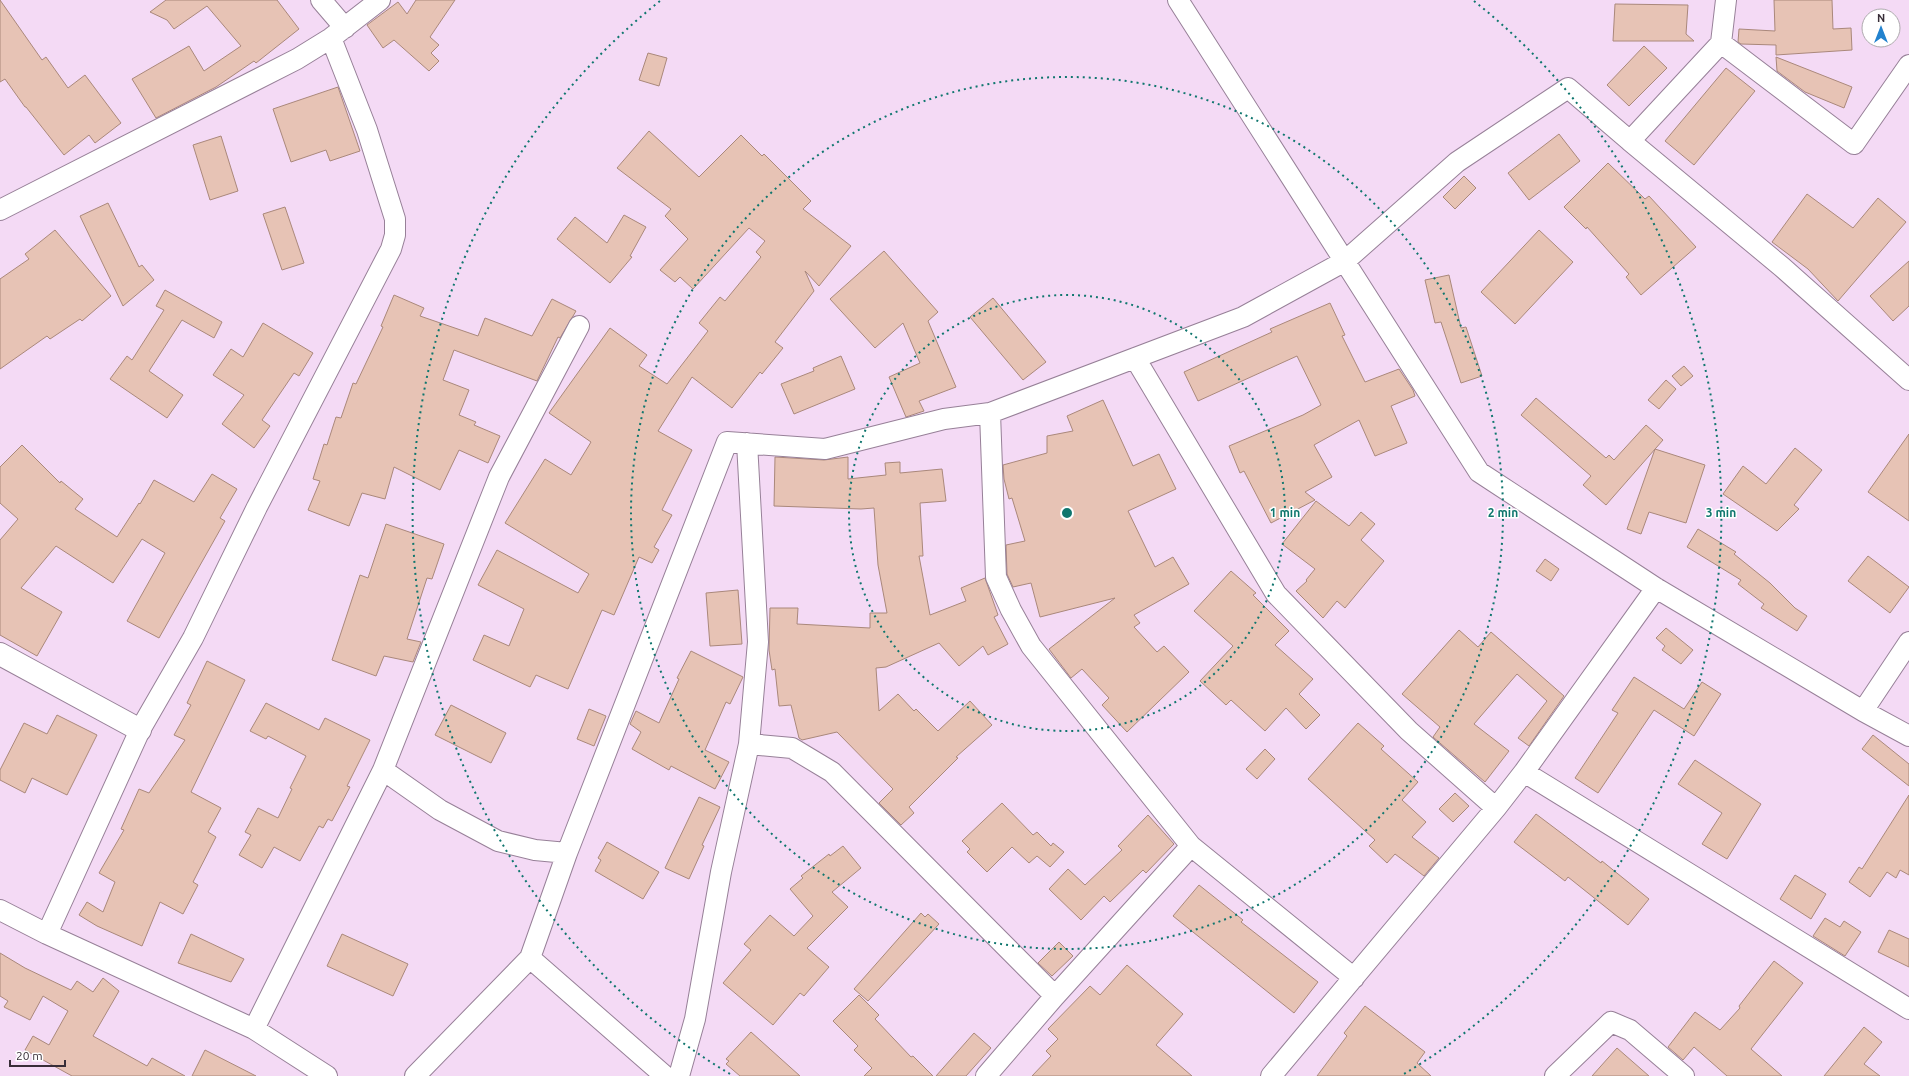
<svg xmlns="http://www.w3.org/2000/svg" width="1909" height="1076" viewBox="0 0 1909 1076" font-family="Ubuntu,sans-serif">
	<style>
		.building { fill: #e7c3b5; stroke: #aa887b }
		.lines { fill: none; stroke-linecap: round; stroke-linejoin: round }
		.minor-casing { stroke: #978098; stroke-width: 22 }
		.tertiary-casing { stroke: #978098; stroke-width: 24 }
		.minor { stroke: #fff; stroke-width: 20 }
		.tertiary { stroke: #fff; stroke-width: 22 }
		.ring { fill: none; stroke: #0f766e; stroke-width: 2; stroke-dasharray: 2 4 }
		.centre { fill: #0f766e; stroke: #fff; stroke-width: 2 }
		.ring-label { font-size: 12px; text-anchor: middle; font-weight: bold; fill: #0f766e; stroke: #fff; stroke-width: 3; stroke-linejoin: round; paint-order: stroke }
	</style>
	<rect width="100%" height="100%" fill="#f4daf5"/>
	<!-- building -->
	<path class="building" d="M 0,0 L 42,60 L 46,57 L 68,88 L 85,75 L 121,123 L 95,143 L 89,135 L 64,155 L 26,107 L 25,107 L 5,79 L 0,82 Z
		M 166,0 L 277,0 L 299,29 L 256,63 L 254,61 L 216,87 L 156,118 L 132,79 L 189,46 L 204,71 L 241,46 L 207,6 L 174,29 L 167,20 L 150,12 Z
		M 416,0 L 455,0 L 430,37 L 439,45 L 431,53 L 439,61 L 429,71 L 394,40 L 383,48 L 367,25 L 398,2 L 407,14 Z
		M 1774,0 L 1832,0 L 1833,29 L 1851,28 L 1852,50 L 1776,55 L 1776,45 L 1741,44 L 1738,42 L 1739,29 L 1775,31 Z
		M 1615,4 L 1688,5 L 1686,34 L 1694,41 L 1613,41 Z
		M 1644,46 L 1667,68 L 1629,106 L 1607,85 Z
		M 648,53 L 667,58 L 659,86 L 639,80 Z
		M 1776,57 L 1852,87 L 1844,108 L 1805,92 L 1777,71 Z
		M 1726,68 L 1755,91 L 1694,165 L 1665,141 Z
		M 338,87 L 360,151 L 330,161 L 326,150 L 291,162 L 273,109 Z
		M 649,131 L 699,177 L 741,135 L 762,156 L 764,154 L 811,201 L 803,209 L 851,246 L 819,286 L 805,271 L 814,291 L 775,342 L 783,348 L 762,374 L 760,372 L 732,408 L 692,377 L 658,431 L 692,450 L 662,510 L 672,515 L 654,547 L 659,550 L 652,563 L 639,557 L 614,615 L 602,610 L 568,689 L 536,675 L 530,687 L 473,660 L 484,635 L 509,646 L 524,609 L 478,585 L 497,550 L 578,593 L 589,574 L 505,523 L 545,459 L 571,475 L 591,442 L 549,413 L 610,328 L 647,355 L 639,366 L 667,384 L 708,331 L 699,323 L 720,297 L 725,301 L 761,257 L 756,252 L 765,241 L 749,228 L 693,289 L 680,277 L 675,282 L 660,270 L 688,239 L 665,216 L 671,209 L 617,168 Z
		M 1559,134 L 1580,161 L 1529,200 L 1508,173 Z
		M 221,136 L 238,191 L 210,200 L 193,145 Z
		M 1608,163 L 1645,199 L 1649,196 L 1696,247 L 1641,295 L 1626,277 L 1629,274 L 1587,227 L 1586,229 L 1564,207 Z
		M 1464,176 L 1476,188 L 1455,209 L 1443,197 Z
		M 1807,194 L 1853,228 L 1878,198 L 1906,222 L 1838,301 L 1808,269 L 1772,242 Z
		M 108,203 L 139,267 L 142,265 L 154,280 L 123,306 L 80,216 Z
		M 285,207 L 304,263 L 282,270 L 263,214 Z
		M 624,215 L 646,227 L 630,256 L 632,257 L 610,283 L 557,239 L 575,217 L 607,243 Z
		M 55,230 L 111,296 L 82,321 L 80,319 L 50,339 L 47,336 L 0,369 L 0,279 L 29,259 L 25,254 Z
		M 1539,230 L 1573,262 L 1515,324 L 1481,292 Z
		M 884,251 L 938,312 L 928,321 L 956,387 L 919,401 L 924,411 L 906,417 L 889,377 L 920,363 L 903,323 L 875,348 L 830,299 Z
		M 1909,261 L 1909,306 L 1893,321 L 1870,296 Z
		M 1449,275 L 1461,328 L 1466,327 L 1482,376 L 1461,383 L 1441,322 L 1435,323 L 1425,280 Z
		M 165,290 L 222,322 L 214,338 L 182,320 L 149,371 L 183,395 L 167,418 L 110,379 L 127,356 L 132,360 L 164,310 L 156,306 Z
		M 394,295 L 424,308 L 420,316 L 478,336 L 485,318 L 532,336 L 552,299 L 576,311 L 560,338 L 558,337 L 537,381 L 454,350 L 443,380 L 469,390 L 459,415 L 476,422 L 474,425 L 500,436 L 488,463 L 459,450 L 440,490 L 394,467 L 385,499 L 362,493 L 349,526 L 308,510 L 320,481 L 313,479 L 324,444 L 327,445 L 336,417 L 341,418 L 353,383 L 356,384 L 383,327 L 381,326 Z
		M 993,298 L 1046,362 L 1023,380 L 970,317 Z
		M 1330,303 L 1345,335 L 1342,336 L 1365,382 L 1399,369 L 1413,390 L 1415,396 L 1391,406 L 1407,443 L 1375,456 L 1359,420 L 1314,445 L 1332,477 L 1305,492 L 1315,500 L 1271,523 L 1244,471 L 1240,473 L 1229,446 L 1303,415 L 1321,405 L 1297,356 L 1198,401 L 1184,372 L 1272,332 L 1270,329 Z
		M 263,323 L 313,353 L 299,376 L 294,373 L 262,420 L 270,426 L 254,448 L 222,424 L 244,395 L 213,375 L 231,349 L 243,357 Z
		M 841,356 L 855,389 L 794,414 L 781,384 L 814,371 L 813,368 Z
		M 1684,366 L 1693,376 L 1681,386 L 1672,376 Z
		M 1666,380 L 1676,389 L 1659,409 L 1648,400 Z
		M 1536,398 L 1606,458 L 1609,455 L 1614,460 L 1646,425 L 1663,440 L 1606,505 L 1583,485 L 1591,476 L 1521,415 Z
		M 1103,400 L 1133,466 L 1159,454 L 1176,489 L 1128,511 L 1155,567 L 1173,557 L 1189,584 L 1134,615 L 1140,623 L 1134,627 L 1157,652 L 1164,646 L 1189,672 L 1127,732 L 1102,705 L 1109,698 L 1082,669 L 1071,678 L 1049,649 L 1115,598 L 1040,617 L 1031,583 L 1013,587 L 1007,574 L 1006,545 L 1025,541 L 1012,498 L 1009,499 L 1004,479 L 1003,465 L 1047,453 L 1047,436 L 1073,431 L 1067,416 Z
		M 1909,434 L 1909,521 L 1868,492 Z
		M 22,445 L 60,483 L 61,481 L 83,499 L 75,509 L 117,537 L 139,503 L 140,504 L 154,480 L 194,502 L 212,474 L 237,489 L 220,518 L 225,521 L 159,638 L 127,621 L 165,553 L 142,539 L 113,583 L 56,546 L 21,588 L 62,612 L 37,656 L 0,635 L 0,540 L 18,519 L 0,503 L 0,467 Z
		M 1795,448 L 1822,470 L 1794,505 L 1799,509 L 1777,531 L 1723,494 L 1743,466 L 1766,484 Z
		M 1655,449 L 1705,465 L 1686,523 L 1649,512 L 1641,534 L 1627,529 Z
		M 775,457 L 824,460 L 848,457 L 848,479 L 886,475 L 885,463 L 900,462 L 900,473 L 942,469 L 946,501 L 920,503 L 923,556 L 919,556 L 930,615 L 966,601 L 961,588 L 985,578 L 998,615 L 994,617 L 1008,644 L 988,655 L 983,646 L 959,666 L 939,643 L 886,667 L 876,668 L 879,711 L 898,694 L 914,711 L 916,709 L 938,731 L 970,701 L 992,725 L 956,757 L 958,758 L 909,807 L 914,813 L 901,825 L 879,803 L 893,789 L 837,732 L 802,740 L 799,738 L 791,705 L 779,706 L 775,669 L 772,670 L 769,650 L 770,608 L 798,608 L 797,624 L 870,628 L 870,613 L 887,613 L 878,565 L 874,508 L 861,509 L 774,506 Z
		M 1316,501 L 1349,526 L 1361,512 L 1375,524 L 1361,540 L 1384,561 L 1345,608 L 1337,601 L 1323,618 L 1296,591 L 1307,581 L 1306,580 L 1315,569 L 1282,544 Z
		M 386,524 L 444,544 L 432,579 L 427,578 L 407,639 L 421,642 L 413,662 L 384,656 L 376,676 L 332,660 L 360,575 L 368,578 Z
		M 1698,529 L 1736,552 L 1734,554 L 1770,583 L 1795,608 L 1807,616 L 1797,631 L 1761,608 L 1764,604 L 1738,584 L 1741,580 L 1687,547 Z
		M 1868,556 L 1909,587 L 1890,613 L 1848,581 Z
		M 1545,559 L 1559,569 L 1551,581 L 1536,571 Z
		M 1231,571 L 1256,593 L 1253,595 L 1289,631 L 1275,645 L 1313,679 L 1299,694 L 1320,715 L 1306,729 L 1286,708 L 1265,731 L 1231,700 L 1226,705 L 1200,681 L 1233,646 L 1194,611 Z
		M 738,590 L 742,644 L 710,646 L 706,593 Z
		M 1666,628 L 1693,650 L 1681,664 L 1662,650 L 1665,646 L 1656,638 Z
		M 1459,630 L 1478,647 L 1491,632 L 1564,696 L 1529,746 L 1518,738 L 1547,701 L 1517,674 L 1474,724 L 1509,751 L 1485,782 L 1433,737 L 1440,727 L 1402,694 Z
		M 691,651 L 743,677 L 730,704 L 726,702 L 705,750 L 729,762 L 715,789 L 671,766 L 669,770 L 632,749 L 641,732 L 630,724 L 636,711 L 659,723 L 679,679 L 677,678 Z
		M 207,661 L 245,680 L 191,792 L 221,808 L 208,832 L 216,837 L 193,882 L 198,885 L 183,914 L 160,902 L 142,946 L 97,926 L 79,915 L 87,902 L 103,912 L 115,882 L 99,873 L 124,830 L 121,829 L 139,789 L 149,793 L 185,740 L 174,735 L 191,705 L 187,703 Z
		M 1634,677 L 1684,709 L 1702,682 L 1721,694 L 1694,736 L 1654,710 L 1598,793 L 1575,778 L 1618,713 L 1612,710 Z
		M 266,703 L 319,730 L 325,718 L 370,740 L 347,786 L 350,787 L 332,821 L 328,819 L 323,828 L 319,826 L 300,861 L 274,847 L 262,868 L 239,855 L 251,835 L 245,832 L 258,808 L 278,818 L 292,789 L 290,788 L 306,756 L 268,736 L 266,739 L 250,731 Z
		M 451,705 L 506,733 L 491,763 L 435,735 Z
		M 589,709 L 606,716 L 594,746 L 577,739 Z
		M 57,715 L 97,735 L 67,795 L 32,778 L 25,793 L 0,780 L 0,770 L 24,723 L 47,734 Z
		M 1358,723 L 1384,746 L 1381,749 L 1418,782 L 1402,800 L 1426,822 L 1412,837 L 1439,858 L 1424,876 L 1395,854 L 1387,863 L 1369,846 L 1375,840 L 1308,779 Z
		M 1873,735 L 1909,764 L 1909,786 L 1862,749 Z
		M 1265,749 L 1275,759 L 1257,779 L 1246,769 Z
		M 1695,760 L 1761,804 L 1727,859 L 1702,844 L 1722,813 L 1678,784 Z
		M 1455,793 L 1469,806 L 1453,822 L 1439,809 Z
		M 1909,795 L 1909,875 L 1900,870 L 1896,878 L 1887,872 L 1870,897 L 1849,882 L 1859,867 L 1862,869 Z
		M 699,797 L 720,807 L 702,845 L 704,846 L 689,879 L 665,868 Z
		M 1002,803 L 1033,835 L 1037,832 L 1051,846 L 1053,843 L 1064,852 L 1050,867 L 1037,856 L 1029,863 L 1012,847 L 987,872 L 967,852 L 970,849 L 962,841 Z
		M 1536,814 L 1601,863 L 1602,861 L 1649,899 L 1628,925 L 1568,877 L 1565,881 L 1514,842 Z
		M 1148,815 L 1174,844 L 1146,873 L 1143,870 L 1110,902 L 1104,896 L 1081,920 L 1049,889 L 1068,869 L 1085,885 L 1122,850 L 1118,846 Z
		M 607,842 L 659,872 L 643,899 L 595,871 L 601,860 L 598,858 Z
		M 843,846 L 861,868 L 832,892 L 848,907 L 807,948 L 829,967 L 804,996 L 800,993 L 773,1025 L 723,983 L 751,950 L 744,944 L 770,915 L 794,936 L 813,916 L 790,889 L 803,878 L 801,876 L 829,854 L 830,856 Z
		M 1795,875 L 1826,894 L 1811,919 L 1780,899 Z
		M 1199,885 L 1243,920 L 1241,922 L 1318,982 L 1294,1013 L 1173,916 Z
		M 921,913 L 925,917 L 928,914 L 939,924 L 868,1001 L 854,989 Z
		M 1825,918 L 1840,927 L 1844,921 L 1861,932 L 1845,956 L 1813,936 Z
		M 1889,930 L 1909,939 L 1909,967 L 1878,952 Z
		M 191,934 L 244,959 L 231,982 L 178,963 Z
		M 342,934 L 408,964 L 393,996 L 327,966 Z
		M 1059,942 L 1073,956 L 1052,976 L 1038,963 Z
		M 0,953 L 25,968 L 71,990 L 77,981 L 93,992 L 103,978 L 119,991 L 93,1036 L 147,1066 L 152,1058 L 185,1076 L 72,1076 L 25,1050 L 33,1036 L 49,1045 L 68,1011 L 43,996 L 30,1020 L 4,1007 L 8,1001 L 0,996 Z
		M 1774,961 L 1803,983 L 1751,1049 L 1782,1076 L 1727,1076 L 1694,1047 L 1683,1060 L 1668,1047 L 1695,1012 L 1720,1030 L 1740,1008 L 1739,1006 Z
		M 1127,965 L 1183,1014 L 1156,1045 L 1192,1076 L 1032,1076 L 1051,1056 L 1046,1051 L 1058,1039 L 1048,1029 L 1090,986 L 1100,995 Z
		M 859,995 L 879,1015 L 875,1019 L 911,1057 L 913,1056 L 933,1076 L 864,1076 L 872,1068 L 854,1050 L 858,1046 L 833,1021 Z
		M 1365,1006 L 1425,1052 L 1417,1063 L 1431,1076 L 1317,1076 L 1347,1036 L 1344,1033 Z
		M 1864,1027 L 1882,1042 L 1864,1064 L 1880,1076 L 1824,1076 Z
		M 751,1032 L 800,1076 L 740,1076 L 726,1064 L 729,1061 L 726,1059 Z
		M 974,1033 L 991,1048 L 966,1076 L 936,1076 Z
		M 1617,1048 L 1649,1076 L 1592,1076 Z
		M 205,1050 L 256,1076 L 192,1076 Z"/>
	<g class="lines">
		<!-- minor casing -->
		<g class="minor-casing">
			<path id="minor" d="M 321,0 L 345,28
				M 1178,0 L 1479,472 L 1656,588 L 1863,711 L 1909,736
				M 1721,43 L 1854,144 L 1909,65
				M 1630,141 L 1782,267 L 1909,380
				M 0,210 L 297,59 L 331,38 L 380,0
				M 1135,358 L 1276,594 L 1409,731 L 1496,808
				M 990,413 L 996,577 L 1011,610 L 1031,646 L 1191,846 L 1354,978
				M 1863,711 L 1909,642
				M 749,744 L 792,748 L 832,772 L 1055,996
				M 1524,772 L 1909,1009
				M 567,853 L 535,850 L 498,841 L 440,810 L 383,770 L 499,477 L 579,326
				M 0,910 L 47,934 L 254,1029 L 327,1076
				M 47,934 L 140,730 L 193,638 L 257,507 L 391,249 L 395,235 L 395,219 L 367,130 L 331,38
				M 530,958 L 567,853 L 727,442 L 825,449 L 944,419 L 990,413 L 1243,317 L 1345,261 L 1457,162 L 1568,88 L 1630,141 L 1721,43 L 1726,0
				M 254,1029 L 383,770
				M 415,1076 L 530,958 L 665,1076
				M 679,1076 L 695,1019 L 721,872 L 749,744 L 758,642 L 747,443
				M 986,1076 L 1055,996 L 1191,846
				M 1271,1076 L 1496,808 L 1524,772 L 1656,588
				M 1555,1076 L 1611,1022 L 1630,1030 L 1684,1076"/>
		</g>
		<!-- tertiary casing -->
		<g class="tertiary-casing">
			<path id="tertiary" d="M 0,654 L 140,730"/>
		</g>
		<!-- minor -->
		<use href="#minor" class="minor"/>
		<!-- tertiary -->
		<use href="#tertiary" class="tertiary"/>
	</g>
	<!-- distance rings -->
	<g class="ring">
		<circle cx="1067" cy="513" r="218"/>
		<circle cx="1067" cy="513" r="436"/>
		<path d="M730 1074A654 654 0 0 1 660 1M1474 1A654 654 0 0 1 1404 1074"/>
	</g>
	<circle cx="1067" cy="513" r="6" class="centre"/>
	<g class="ring-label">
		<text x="1285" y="517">1 min</text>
		<text x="1503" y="517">2 min</text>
		<text x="1721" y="517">3 min</text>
	</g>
	<!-- north arrow -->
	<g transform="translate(1881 28)"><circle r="19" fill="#ffffff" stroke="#afabaf"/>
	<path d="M0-3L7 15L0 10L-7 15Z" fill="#2282ce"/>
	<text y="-6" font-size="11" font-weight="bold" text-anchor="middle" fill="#382e38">N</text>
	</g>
	<!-- scale -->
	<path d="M10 1060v6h55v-6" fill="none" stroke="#382e38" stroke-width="2"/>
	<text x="16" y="1060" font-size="12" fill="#382e38" stroke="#ffffff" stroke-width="3" paint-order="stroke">20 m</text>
</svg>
